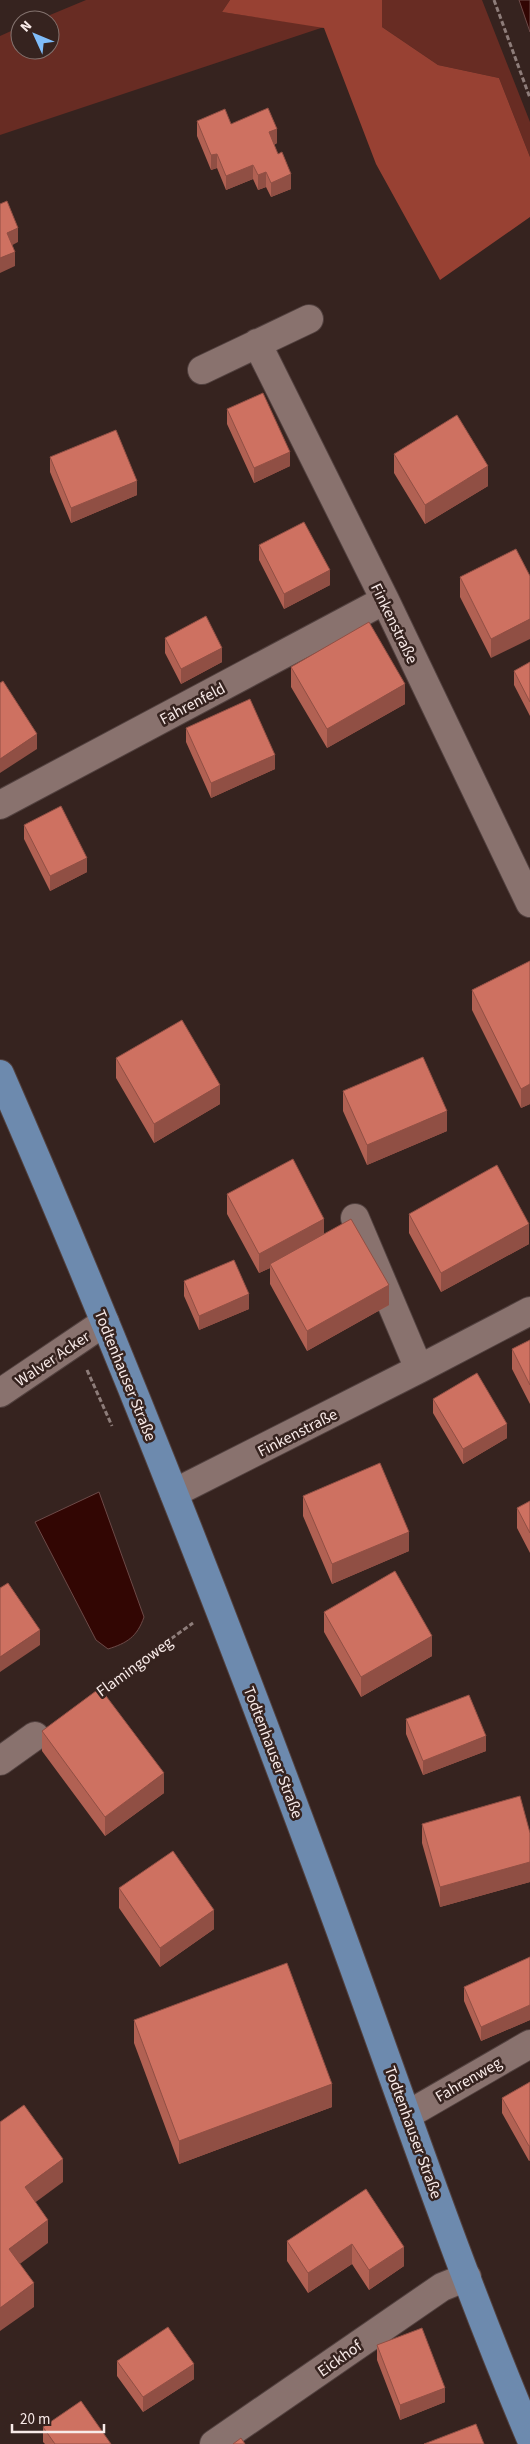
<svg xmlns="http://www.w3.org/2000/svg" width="530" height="2444" viewBox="0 0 530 2444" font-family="'Source Sans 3',sans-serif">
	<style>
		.green { fill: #682c23 }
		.forest { fill: #984133 }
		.water { fill: #320603; stroke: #6d4a48 }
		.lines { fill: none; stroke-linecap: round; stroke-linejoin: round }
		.street-casing { stroke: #52413f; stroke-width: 30 }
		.primary-casing { stroke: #52413f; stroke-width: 30 }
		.path { stroke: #8e7d7a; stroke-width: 3; stroke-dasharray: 5 2.5; stroke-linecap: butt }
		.street { stroke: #89726e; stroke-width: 28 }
		.primary { stroke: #6d8aae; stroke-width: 28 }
		.wall { fill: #b16153 }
		.shaded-wall { fill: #904f44 }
		.building { fill: #ce7161; stroke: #904f44 }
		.labels { text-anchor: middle; stroke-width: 5; stroke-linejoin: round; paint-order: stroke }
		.street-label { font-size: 16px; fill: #f8eae8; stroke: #36231f }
	</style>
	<rect width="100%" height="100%" fill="#36231f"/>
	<!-- green -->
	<path class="green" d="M 86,0 L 230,0 L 222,12 L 324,27 L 0,135 L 0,36 L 20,27 L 20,50 L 50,50 L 50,20 L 38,20 Z
		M 382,0 L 482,0 L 530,122 L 530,157 L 499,78 L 438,65 L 382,27 Z"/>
	<!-- forest -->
	<path class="forest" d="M 230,0 L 382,0 L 382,27 L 438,65 L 499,78 L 530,157 L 530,217 L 440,280 L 376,164 L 324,28 L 222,12 Z"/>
	<!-- water -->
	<path class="water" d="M 519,0 L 530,0 L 530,32 Z
		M 99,1492 L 144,1617 C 137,1637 127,1643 108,1649 L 96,1640 L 35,1522 Z"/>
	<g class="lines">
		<!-- street casing -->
		<g class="street-casing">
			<path id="street" d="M 257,343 L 385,600 L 530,903
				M 202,370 L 309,319
				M 0,805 L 385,600
				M 355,1218 L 419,1369
				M 0,1393 L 105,1322
				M 174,1493 L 419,1369 L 530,1311
				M 0,1761 L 35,1736
				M 407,2115 L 530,2044
				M 214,2444 L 442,2287 L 467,2277"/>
		</g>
		<!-- primary casing -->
		<g class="primary-casing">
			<path id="primary" d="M 0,1074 C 113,1333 216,1595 314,1859 C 386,2052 450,2248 530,2437"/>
		</g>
		<!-- path -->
		<path class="path" d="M 494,0 L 530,98
			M 87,1370 L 112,1426
			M 98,1691 L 193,1623"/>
		<!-- street -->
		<use href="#street" class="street"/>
		<!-- primary -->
		<use href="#primary" class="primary"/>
	</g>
	<!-- wall -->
	<path class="wall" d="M 197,121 L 231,124 L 277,143 L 274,145 L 291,189 L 271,197 L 266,187 L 258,190 L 253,179 L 226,190 L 217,168 L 211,170 L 197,136 Z
		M 227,409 L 290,466 L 254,483 L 227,424 Z
		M 394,454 L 488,486 L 425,524 L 394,473 Z
		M 50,457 L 137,495 L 71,523 L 50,472 Z
		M 259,545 L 330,585 L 284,609 L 259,560 Z
		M 530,576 L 491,658 L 460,597 L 460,577 Z
		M 165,638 L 222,662 L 181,684 L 165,653 Z
		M 530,662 L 530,716 L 514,685 L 514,671 Z
		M 291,667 L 405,704 L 327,748 L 291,687 Z
		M 186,728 L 275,769 L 211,798 L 186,742 Z
		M 24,825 L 87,872 L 50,891 L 24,839 Z
		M 530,961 L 530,1104 L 521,1108 L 472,1010 L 472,990 Z
		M 116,1058 L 220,1104 L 154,1143 L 116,1078 Z
		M 343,1091 L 447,1131 L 367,1165 L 343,1111 Z
		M 227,1194 L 324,1234 L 389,1305 L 307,1351 L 270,1284 L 270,1268 L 259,1273 L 227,1214 Z
		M 409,1214 L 529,1244 L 441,1292 L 409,1233 Z
		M 184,1281 L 249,1309 L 199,1330 L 184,1296 Z
		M 530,1340 L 530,1404 L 512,1369 L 512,1349 Z
		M 433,1399 L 507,1438 L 463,1464 L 433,1413 Z
		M 303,1496 L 409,1551 L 332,1584 L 303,1516 Z
		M 530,1501 L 530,1553 L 517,1528 L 517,1508 Z
		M 324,1612 L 432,1656 L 361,1697 L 324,1632 Z
		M 406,1719 L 486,1751 L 423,1775 L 406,1734 Z
		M 42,1731 L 164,1793 L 105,1836 L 42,1751 Z
		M 422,1824 L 530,1833 L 530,1882 L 440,1907 L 422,1843 Z
		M 119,1888 L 214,1929 L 160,1967 L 119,1908 Z
		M 530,1957 L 530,2020 L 481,2041 L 464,2001 L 464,1987 Z
		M 134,2020 L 332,2107 L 179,2164 L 134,2043 Z
		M 530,2082 L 530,2160 L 529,2161 L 502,2113 L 502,2098 Z
		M 287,2241 L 404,2247 L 404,2266 L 369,2290 L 352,2264 L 308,2293 L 287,2261 Z
		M 377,2345 L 445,2402 L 400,2420 L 377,2360 Z
		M 117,2361 L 194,2379 L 143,2412 L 117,2376 Z
		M 43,2427 L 111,2444 L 45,2444 L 43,2442 Z"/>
	<!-- shaded-wall -->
	<path class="shaded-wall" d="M 277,129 L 277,143 L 269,147 L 269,132 Z
		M 217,154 L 217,168 L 211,170 L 211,155 Z
		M 253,165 L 253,179 L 226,190 L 226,176 Z
		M 266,172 L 266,187 L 258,190 L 258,175 Z
		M 291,174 L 291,189 L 271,197 L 271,183 Z
		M 18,228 L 18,242 L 7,248 L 7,233 Z
		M 15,252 L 15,266 L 0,273 L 0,258 Z
		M 290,452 L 290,466 L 254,483 L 254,468 Z
		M 488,466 L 488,486 L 425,524 L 425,505 Z
		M 137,481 L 137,495 L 71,523 L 71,508 Z
		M 330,570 L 330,585 L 284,609 L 284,594 Z
		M 530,619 L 530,639 L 491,658 L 491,639 Z
		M 222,648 L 222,662 L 181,684 L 181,669 Z
		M 405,684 L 405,704 L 327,748 L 327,729 Z
		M 37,734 L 37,749 L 0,773 L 0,759 Z
		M 275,755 L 275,769 L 211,798 L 211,783 Z
		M 87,858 L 87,872 L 50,891 L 50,876 Z
		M 530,1084 L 530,1104 L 521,1108 L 521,1089 Z
		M 220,1085 L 220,1104 L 154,1143 L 154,1124 Z
		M 447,1111 L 447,1131 L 367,1165 L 367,1145 Z
		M 324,1219 L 324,1238 L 270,1264 L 270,1268 L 259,1273 L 259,1254 Z
		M 529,1224 L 529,1244 L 441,1292 L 441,1273 Z
		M 389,1285 L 389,1305 L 307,1351 L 307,1331 Z
		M 249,1294 L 249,1309 L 199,1330 L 199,1316 Z
		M 507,1424 L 507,1438 L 463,1464 L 463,1449 Z
		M 409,1532 L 409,1551 L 332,1584 L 332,1564 Z
		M 40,1630 L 40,1645 L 0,1672 L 0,1657 Z
		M 432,1636 L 432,1656 L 361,1697 L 361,1677 Z
		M 486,1736 L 486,1751 L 423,1775 L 423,1761 Z
		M 164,1773 L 164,1793 L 105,1836 L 105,1817 Z
		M 530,1862 L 530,1882 L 440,1907 L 440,1887 Z
		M 214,1910 L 214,1929 L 160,1967 L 160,1948 Z
		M 530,2005 L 530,2020 L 481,2041 L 481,2027 Z
		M 332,2084 L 332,2107 L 179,2164 L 179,2141 Z
		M 529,2146 L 530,2146 L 530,2160 L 529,2161 Z
		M 63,2159 L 63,2182 L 25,2210 L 25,2187 Z
		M 48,2220 L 48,2243 L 9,2272 L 9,2249 Z
		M 352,2244 L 352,2264 L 308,2293 L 308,2273 Z
		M 404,2247 L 404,2266 L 369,2290 L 369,2270 Z
		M 34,2283 L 34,2307 L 0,2331 L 0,2308 Z
		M 194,2364 L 194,2379 L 143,2412 L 143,2397 Z
		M 445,2388 L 445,2402 L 400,2420 L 400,2405 Z"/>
	<!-- building -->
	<path class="building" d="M 268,108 L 277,129 L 269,132 L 278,154 L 282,152 L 291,174 L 271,183 L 266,172 L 258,175 L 253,165 L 226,176 L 217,154 L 211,155 L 197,121 L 225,109 L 231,124 Z
		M 7,201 L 18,228 L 7,233 L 15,252 L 0,258 L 0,204 Z
		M 263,393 L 290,452 L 254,468 L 227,409 Z
		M 457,415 L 488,466 L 425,505 L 394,454 Z
		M 116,430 L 137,481 L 71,508 L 50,457 Z
		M 304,522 L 330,570 L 284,594 L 259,545 Z
		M 516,549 L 530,576 L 530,619 L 491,639 L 460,577 Z
		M 206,616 L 222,648 L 181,669 L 165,638 Z
		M 369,622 L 405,684 L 327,729 L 291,667 Z
		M 530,662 L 530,702 L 514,671 Z
		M 3,681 L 37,734 L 0,759 L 0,683 Z
		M 250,699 L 275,755 L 211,783 L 186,728 Z
		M 61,806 L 87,858 L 50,876 L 24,825 Z
		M 530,961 L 530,1084 L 521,1089 L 472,990 Z
		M 182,1020 L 220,1085 L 154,1124 L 116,1058 Z
		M 423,1057 L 447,1111 L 367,1145 L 343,1091 Z
		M 293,1159 L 324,1219 L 259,1254 L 227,1194 Z
		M 497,1165 L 529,1224 L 441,1273 L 409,1214 Z
		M 351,1219 L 389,1285 L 307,1331 L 270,1264 Z
		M 234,1260 L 249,1294 L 199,1316 L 184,1281 Z
		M 530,1340 L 530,1385 L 512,1349 Z
		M 477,1373 L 507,1424 L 463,1449 L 433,1399 Z
		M 380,1463 L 409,1532 L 332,1564 L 303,1496 Z
		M 530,1501 L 530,1533 L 517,1508 Z
		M 395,1571 L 432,1636 L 361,1677 L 324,1612 Z
		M 8,1583 L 40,1630 L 0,1657 L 0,1588 Z
		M 100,1688 L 164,1773 L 105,1817 L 42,1731 Z
		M 469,1695 L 486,1736 L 423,1761 L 406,1719 Z
		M 520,1796 L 530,1833 L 530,1862 L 440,1887 L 422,1824 Z
		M 173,1851 L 214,1910 L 160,1948 L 119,1888 Z
		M 530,1957 L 530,2005 L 481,2027 L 464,1987 Z
		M 287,1963 L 332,2084 L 179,2141 L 134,2020 Z
		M 530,2082 L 530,2146 L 529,2146 L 502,2098 Z
		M 24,2105 L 63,2159 L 25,2187 L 48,2220 L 9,2249 L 34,2283 L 0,2308 L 0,2122 Z
		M 366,2189 L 404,2247 L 369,2270 L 352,2244 L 308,2273 L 287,2241 Z
		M 168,2327 L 194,2364 L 143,2397 L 117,2361 Z
		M 422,2328 L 445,2388 L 400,2405 L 377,2345 Z
		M 81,2401 L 111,2444 L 55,2444 L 43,2427 Z
		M 476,2424 L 484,2444 L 424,2444 Z
		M 241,2438 L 245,2444 L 233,2444 Z"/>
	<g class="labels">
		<!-- street labels -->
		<g class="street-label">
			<text transform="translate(395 623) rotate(64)" y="6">Finkenstraße</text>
			<text transform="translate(192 703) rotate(-28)" y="6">Fahrenfeld</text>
			<text transform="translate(52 1358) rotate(-34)" y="6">Walver Acker</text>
			<text transform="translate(126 1375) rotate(68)" y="6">Todtenhauser Straße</text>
			<text transform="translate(297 1432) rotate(-27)" y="6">Finkenstraße</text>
			<text transform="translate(134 1666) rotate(-36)" y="6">Flamingoweg</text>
			<text transform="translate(274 1752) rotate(69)" y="6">Todtenhauser Straße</text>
			<text transform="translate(468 2079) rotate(-30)" y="6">Fahrenweg</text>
			<text transform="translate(414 2132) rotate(70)" y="6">Todtenhauser Straße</text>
			<text transform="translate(339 2358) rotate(-35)" y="6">Eickhof</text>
		</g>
	</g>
	<!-- north arrow -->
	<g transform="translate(35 35) rotate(314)"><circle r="24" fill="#36231f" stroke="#84736f"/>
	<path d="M0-4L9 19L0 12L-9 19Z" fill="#80bdfa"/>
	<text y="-8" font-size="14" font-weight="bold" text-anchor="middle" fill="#f8eae8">N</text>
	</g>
	<!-- scale -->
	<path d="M12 2424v8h92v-8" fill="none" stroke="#f8eae8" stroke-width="2.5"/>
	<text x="20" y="2424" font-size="15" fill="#f8eae8" stroke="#36231f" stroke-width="4" paint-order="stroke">20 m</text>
</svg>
